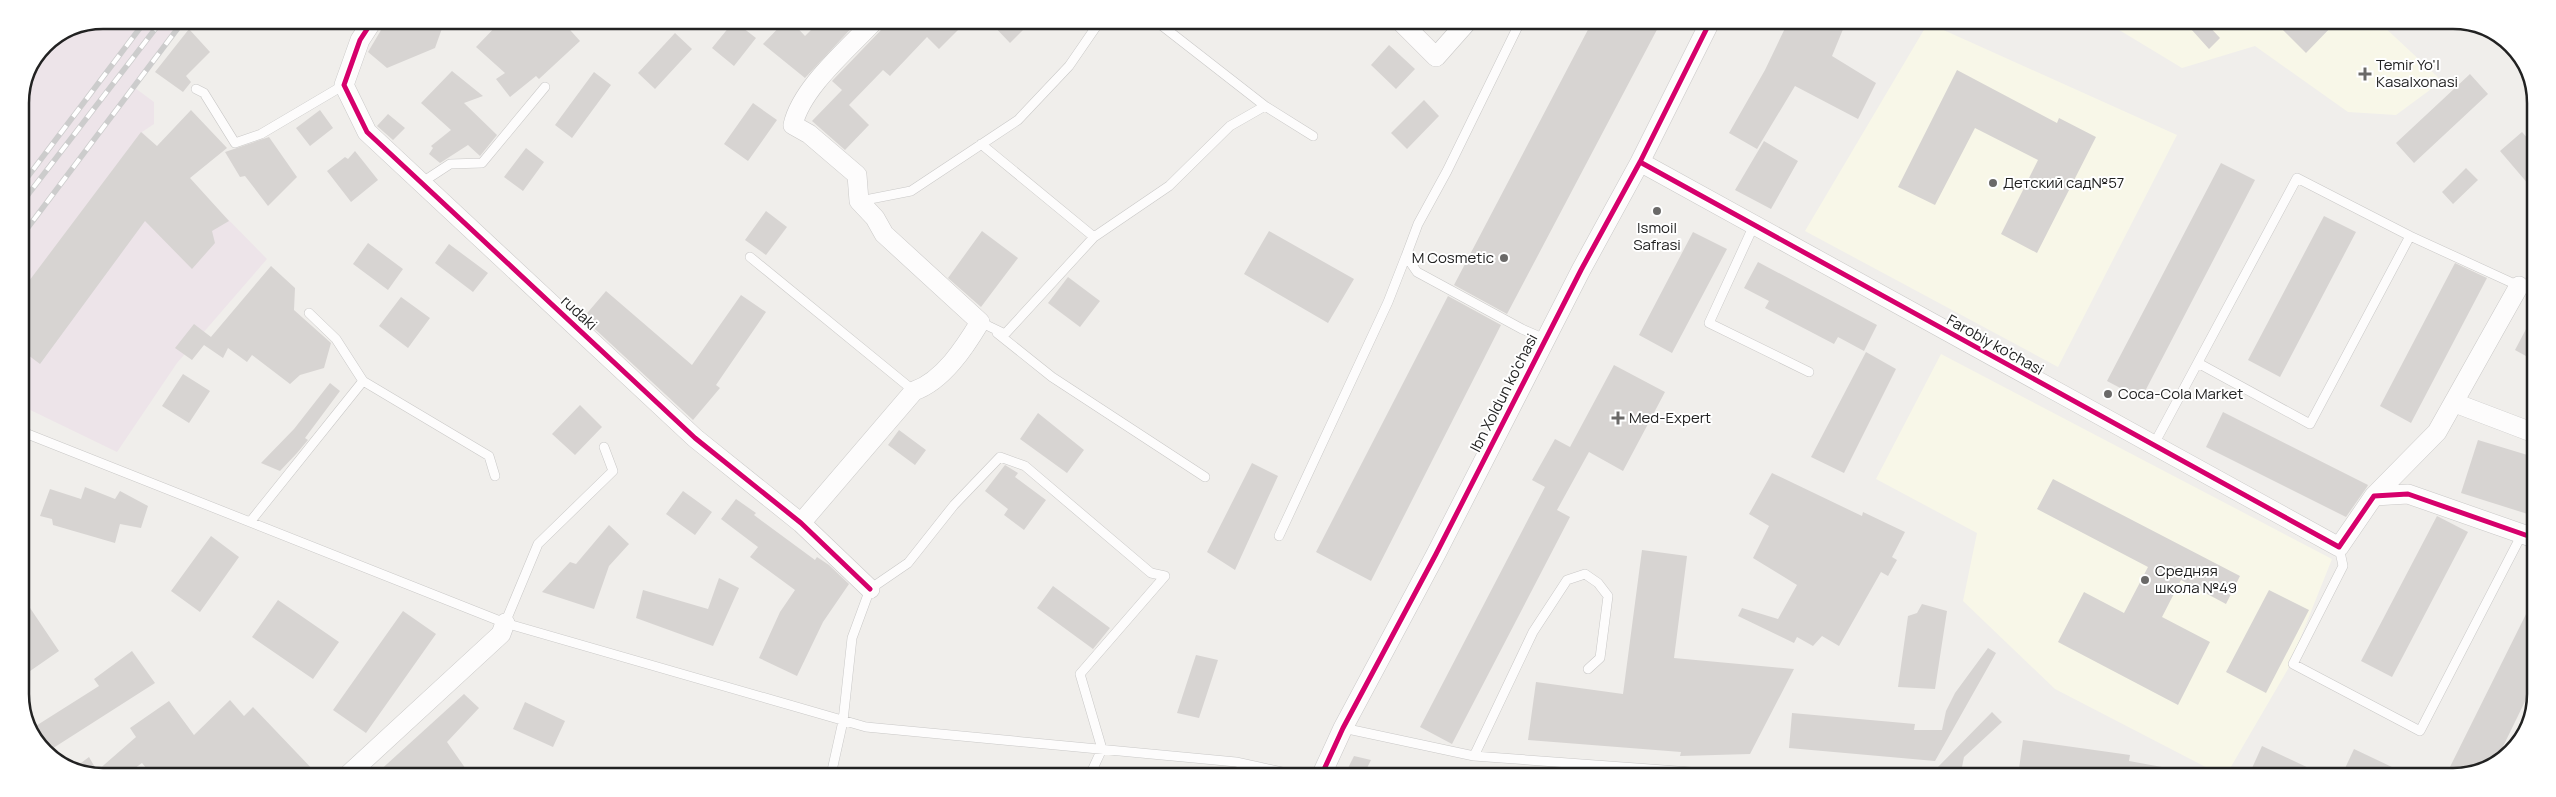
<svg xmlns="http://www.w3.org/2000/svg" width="2556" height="797" viewBox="0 0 2556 797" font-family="Manrope,sans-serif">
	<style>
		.industrial { fill: #ede4e9 }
		.education { fill: #f8f7e8 }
		.building { fill: #d7d4d2 }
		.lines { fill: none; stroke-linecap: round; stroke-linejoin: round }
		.service-casing { stroke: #c9c8c7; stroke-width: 10 }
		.minor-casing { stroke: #c9c8c7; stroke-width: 20 }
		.service { stroke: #fdfcfc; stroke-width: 9 }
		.minor { stroke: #fdfcfc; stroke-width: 19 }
		.rail-casing { stroke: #ccc; stroke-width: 5.5 }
		.rail { stroke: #fff; stroke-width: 4; stroke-dasharray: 11; stroke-linecap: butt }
		.cycleway-casing { stroke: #fff; stroke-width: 8 }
		.cycleway { stroke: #d6006c; stroke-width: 5 }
		.poi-dot { fill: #6a6968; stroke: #fff; stroke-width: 2 }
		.labels { text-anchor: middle; stroke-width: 4; stroke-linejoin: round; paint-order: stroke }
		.poi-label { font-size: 15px; fill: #222; stroke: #fff; text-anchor: start }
		.street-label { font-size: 15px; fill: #222; stroke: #fff }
		.rim { fill: none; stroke: #222; stroke-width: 2.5 }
	</style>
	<rect width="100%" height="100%" fill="#f0eeeb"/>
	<!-- industrial -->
	<path class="industrial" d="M 103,20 L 186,20 L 135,88 L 154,102 L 154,124 L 142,132 L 267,259 L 177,363 L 117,452 L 20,405 L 20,102 L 26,71 L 44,44 Z"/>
	<!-- education -->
	<path class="education" d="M 2106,22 L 2380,23 L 2442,81 L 2396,115 L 2348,112 L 2255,46 L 2182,68 Z
		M 1928,23 L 2177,135 L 2058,367 L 1805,231 Z
		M 1941,354 L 2332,559 L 2288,669 L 2225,777 L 2055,689 L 1963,601 L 1977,533 L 1876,479 Z"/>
	<!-- building -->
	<path class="building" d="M 387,20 L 445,20 L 435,48 L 387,68 L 368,52 Z
		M 502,20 L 562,21 L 580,41 L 539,79 L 536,76 L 510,97 L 496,79 L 505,73 L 476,47 Z
		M 734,21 L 756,38 L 734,66 L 712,48 Z
		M 785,21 L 791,21 L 805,36 L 820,21 L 858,21 L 805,78 L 763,44 Z
		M 885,21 L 967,21 L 939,49 L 927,37 L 890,76 L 883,70 L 849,105 L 869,125 L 845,150 L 812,121 L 842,90 L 832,81 L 882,29 Z
		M 989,21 L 1032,21 L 1010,43 Z
		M 1592,22 L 1661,22 L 1507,314 L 1454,285 Z
		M 1788,22 L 1846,22 L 1832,56 L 1876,83 L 1858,119 L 1795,86 L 1757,149 L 1729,133 L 1765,70 Z
		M 2198,23 L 2206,23 L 2220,38 L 2209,49 L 2191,29 Z
		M 2276,23 L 2335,23 L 2306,53 Z
		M 189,29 L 210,52 L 186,76 L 191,82 L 183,92 L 155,72 Z
		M 675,33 L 692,49 L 655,89 L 638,73 Z
		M 1389,45 L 1415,69 L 1396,89 L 1371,65 Z
		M 1957,70 L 2057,123 L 2059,118 L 2096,137 L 2037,253 L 2001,234 L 2038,160 L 1975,128 L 1935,205 L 1898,187 Z
		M 452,71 L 483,96 L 464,103 L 497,135 L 480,156 L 468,145 L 440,163 L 429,154 L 433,148 L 431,146 L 451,130 L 421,103 Z
		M 594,72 L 611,85 L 572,138 L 555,125 Z
		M 2470,74 L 2488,94 L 2414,163 L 2396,143 Z
		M 1424,100 L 1439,116 L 1407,149 L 1391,133 Z
		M 753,103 L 777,120 L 748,161 L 724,144 Z
		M 191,110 L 227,148 L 190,178 L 229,221 L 212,231 L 215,243 L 192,269 L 145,221 L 40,364 L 20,349 L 20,293 L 141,132 L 157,146 Z
		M 320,110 L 333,128 L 310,146 L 296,128 Z
		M 388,114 L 405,128 L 393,140 L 377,126 Z
		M 2522,132 L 2536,148 L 2535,192 L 2500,151 Z
		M 269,137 L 297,177 L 268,206 L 245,176 L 240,177 L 225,152 Z
		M 1764,141 L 1798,161 L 1771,209 L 1735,190 Z
		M 526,148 L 544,162 L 523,191 L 504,177 Z
		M 355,151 L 378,180 L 351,202 L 327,171 L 345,157 L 348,159 Z
		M 2221,163 L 2255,180 L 2141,399 L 2107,381 Z
		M 2466,168 L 2478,180 L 2453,204 L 2442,192 Z
		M 766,211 L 787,227 L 766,255 L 745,240 Z
		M 2324,216 L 2356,232 L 2280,377 L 2248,360 Z
		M 982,231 L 1018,258 L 981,307 L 948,278 Z
		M 1269,231 L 1354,279 L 1328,323 L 1244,274 Z
		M 1693,232 L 1727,249 L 1672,353 L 1639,335 Z
		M 368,243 L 403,269 L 388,290 L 353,264 Z
		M 449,244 L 488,273 L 473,292 L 435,263 Z
		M 1758,262 L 1877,325 L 1864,351 L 1838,337 L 1834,344 L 1765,308 L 1769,301 L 1744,288 Z
		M 2455,263 L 2487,278 L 2411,423 L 2380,406 Z
		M 271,266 L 295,288 L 294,310 L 331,343 L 324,368 L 300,375 L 290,384 L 252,355 L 247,362 L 228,348 L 223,358 L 204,345 L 192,360 L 175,348 L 194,324 L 211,337 L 205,344 Z
		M 1068,277 L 1100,301 L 1080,327 L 1048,303 Z
		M 606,291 L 692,365 L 741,295 L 766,312 L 716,385 L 720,388 L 693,420 L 583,318 Z
		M 1448,296 L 1501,325 L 1371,581 L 1316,552 Z
		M 401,297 L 430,318 L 408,348 L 379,326 Z
		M 2535,312 L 2535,361 L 2515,350 Z
		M 1866,352 L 1896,369 L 1844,473 L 1811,457 Z
		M 1614,365 L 1665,392 L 1623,471 L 1589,452 L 1557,510 L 1570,517 L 1452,744 L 1420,727 L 1545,487 L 1532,480 L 1555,439 L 1570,447 Z
		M 183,374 L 210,391 L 189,423 L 162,406 Z
		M 330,383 L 340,391 L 305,438 L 308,440 L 297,453 L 280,471 L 261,463 L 294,429 Z
		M 580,405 L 602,427 L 575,455 L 552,434 Z
		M 2223,412 L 2368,485 L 2367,487 L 2346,517 L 2206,447 Z
		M 1038,413 L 1084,450 L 1067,473 L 1020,439 Z
		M 899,430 L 926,450 L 915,465 L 888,445 Z
		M 2478,440 L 2534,457 L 2534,516 L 2461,493 Z
		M 1252,463 L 1278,476 L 1235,570 L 1207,552 Z
		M 1005,465 L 1018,473 L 1015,477 L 1046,500 L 1024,530 L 1004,515 L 1008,509 L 985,491 Z
		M 1772,473 L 1862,516 L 1863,512 L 1905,532 L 1892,557 L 1897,560 L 1888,576 L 1881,572 L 1839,646 L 1822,636 L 1813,646 L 1797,637 L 1794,643 L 1738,616 L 1742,608 L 1778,619 L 1797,585 L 1753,558 L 1769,526 L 1749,514 Z
		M 2053,479 L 2240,576 L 2226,604 L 2181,580 L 2162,617 L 2210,642 L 2178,705 L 2058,642 L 2084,592 L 2124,613 L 2148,567 L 2037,509 Z
		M 85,487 L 115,499 L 120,491 L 148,506 L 141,528 L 120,524 L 115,543 L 53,525 L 52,519 L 40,516 L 50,489 L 81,499 Z
		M 683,491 L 712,512 L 695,535 L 666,514 Z
		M 736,499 L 756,513 L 754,515 L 815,560 L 817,557 L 829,565 L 849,584 L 823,622 L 797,676 L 759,658 L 780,612 L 795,590 L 750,557 L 758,547 L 721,519 Z
		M 2437,516 L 2468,532 L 2392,677 L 2361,661 Z
		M 609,525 L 629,544 L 609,566 L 594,609 L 542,592 L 570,562 L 576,564 Z
		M 211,536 L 239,557 L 200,612 L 171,591 Z
		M 1642,550 L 1687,556 L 1674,658 L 1794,669 L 1750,754 L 1680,756 L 1681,752 L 1528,740 L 1536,682 L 1623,694 Z
		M 719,578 L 739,588 L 713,646 L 636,618 L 643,590 L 708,609 Z
		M 1053,586 L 1110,628 L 1093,649 L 1037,608 Z
		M 2269,590 L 2309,610 L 2266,693 L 2226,672 Z
		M 20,593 L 59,651 L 20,678 Z
		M 2534,598 L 2533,685 L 2495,763 L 2454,777 L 2445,777 Z
		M 278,600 L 339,642 L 313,679 L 252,637 Z
		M 1922,604 L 1947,611 L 1935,689 L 1898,687 L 1908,616 L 1917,613 Z
		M 403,611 L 436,634 L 366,733 L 333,710 Z
		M 1988,648 L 1996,653 L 1935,761 L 1789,748 L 1792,713 L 1915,724 L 1914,730 L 1942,730 L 1946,711 L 1955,693 Z
		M 132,651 L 155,683 L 47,752 L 37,744 L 31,729 L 99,686 L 94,679 Z
		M 1196,655 L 1218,660 L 1199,718 L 1177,713 Z
		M 464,694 L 479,708 L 447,742 L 470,775 L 376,774 Z
		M 230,700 L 244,716 L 253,707 L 317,774 L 151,774 L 142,763 L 127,774 L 81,774 L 73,769 L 89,757 L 97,771 L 136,737 L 130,728 L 169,701 L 194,735 Z
		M 525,702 L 565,721 L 553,747 L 513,729 Z
		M 1992,712 L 2002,722 L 1964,757 L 1961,772 L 1936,769 Z
		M 2023,740 L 2130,755 L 2129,761 L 2173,769 L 2173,777 L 2018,776 Z
		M 2262,746 L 2328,777 L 2248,777 Z
		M 2354,749 L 2413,777 L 2341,777 Z
		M 1354,756 L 1371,760 L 1363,776 L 1344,776 Z"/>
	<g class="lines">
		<!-- service casing -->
		<g class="service-casing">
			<path id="service" d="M 1156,21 L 1265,106
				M 1520,22 L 1447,171 L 1418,224 L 1406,256 L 1417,272 L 1522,329 L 1545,339
				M 196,89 L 204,93 L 235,143 L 261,134 L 344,85
				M 421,183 L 450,164 L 482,163 L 545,87
				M 860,201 L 911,191 L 1018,120 L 1069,66 L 1100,21
				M 1754,225 L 1709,323 L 1809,372
				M 1094,237 L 1169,186 L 1230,126 L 1265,106 L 1313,136
				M 750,257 L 914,391
				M 980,322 L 1005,334 L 1094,237 L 981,144
				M 997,333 L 1052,377 L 1205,477
				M 2198,363 L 2310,424 L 2410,236
				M 363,381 L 489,456 L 495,476
				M 20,431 L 505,623 L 866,727 L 1236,762 L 1301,776
				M 2153,446 L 2297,178 L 2410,236 L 2519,286
				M 250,522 L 363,381 L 336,339 L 309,313
				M 1279,536 L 1388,302 L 1406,256
				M 2339,547 L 2343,566 L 2293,664 L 2420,731 L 2522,534
				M 505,623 L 538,544 L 613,471 L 604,447
				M 1343,728 L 1474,756 L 1691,772 L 1804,776
				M 1474,756 L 1533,632 L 1567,580 L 1585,574 L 1598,583 L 1608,596 L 1600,658 L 1588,669
				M 831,775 L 843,721 L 852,638 L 870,589 L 908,563 L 954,505 L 1000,457 L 1025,466 L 1151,573 L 1165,576 L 1080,674 L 1102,749 L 1090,775"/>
		</g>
		<!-- minor casing -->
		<g class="minor-casing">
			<path id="minor" d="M 373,20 L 360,40 L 344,85 L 367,132 L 695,438 L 801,523 L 870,589
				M 1401,22 L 1436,57 L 1467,22
				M 1640,162 L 2339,547 L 2374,496 L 2408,494 L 2534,538
				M 2455,403 L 2534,433
				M 2374,496 L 2437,432 L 2519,286
				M 801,523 L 914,391 C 943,381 965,347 980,322 L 884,234 L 875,218 L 859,201 L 857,175 L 809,134 L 793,125 C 801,88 848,49 874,21
				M 349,774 L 501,634 L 505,623
				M 1321,776 L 1343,728 L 1436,554 L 1581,270 L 1640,162 L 1710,22"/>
		</g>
		<!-- service -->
		<use href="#service" class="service"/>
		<!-- minor -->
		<use href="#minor" class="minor"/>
		<!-- rail casing -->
		<g class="rail-casing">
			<path id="rail" d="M 20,187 L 146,20
				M 20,205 L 162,20
				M 20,238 L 184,20"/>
		</g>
		<!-- rail -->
		<use href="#rail" class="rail"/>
		<!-- cycleway casing -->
		<g class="cycleway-casing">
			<path id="cycleway" d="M 373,20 L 360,40 L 344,85 L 367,132 L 695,438 L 801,523 L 870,589
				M 1640,162 L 2339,547 L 2374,496 L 2408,494 L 2534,538
				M 1321,776 L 1343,728 L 1436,554 L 1581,270 L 1640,162 L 1710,22"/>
		</g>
		<!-- cycleway -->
		<use href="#cycleway" class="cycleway"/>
	</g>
	<!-- markers -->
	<g class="poi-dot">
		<path d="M2362.5 66.5h5v5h5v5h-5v5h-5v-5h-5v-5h5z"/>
		<circle cx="1993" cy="183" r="5"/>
		<circle cx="1657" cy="211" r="5"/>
		<circle cx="1504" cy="258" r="5"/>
		<circle cx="2108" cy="394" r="5"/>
		<path d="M1615.5 410.5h5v5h5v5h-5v5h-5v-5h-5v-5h5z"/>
		<circle cx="2145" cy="580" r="5"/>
	</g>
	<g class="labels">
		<!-- poi labels -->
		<g class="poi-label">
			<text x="2376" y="70">Temir Yo'l<tspan x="2376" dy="17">Kasalxonasi</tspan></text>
			<text x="2003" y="188">Детский сад№57</text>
			<text x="1657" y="233" text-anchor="middle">Ismoil<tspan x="1657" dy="17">Safrasi</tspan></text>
			<text x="1494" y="263" text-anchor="end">M Cosmetic</text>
			<text x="2118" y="399">Coca-Cola Market</text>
			<text x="1629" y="423">Med-Expert</text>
			<text x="2155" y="576">Средняя<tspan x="2155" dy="17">школа №49</tspan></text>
		</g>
		<!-- street labels -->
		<g class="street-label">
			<text transform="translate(579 313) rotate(43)" y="5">rudaki</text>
			<text transform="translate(1995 345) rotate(29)" y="5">Farobiy ko'chasi</text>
			<text transform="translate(1504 393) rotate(-63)" y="5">Ibn Xoldun ko'chasi</text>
		</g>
	</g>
	<!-- crop -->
	<path d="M0 0H2556V797H0ZM103 29H2453A74 74 0 0 1 2527 103V694A74 74 0 0 1 2453 768H103A74 74 0 0 1 29 694V103A74 74 0 0 1 103 29Z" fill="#fff" fill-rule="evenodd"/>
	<path class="rim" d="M103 29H2453A74 74 0 0 1 2527 103V694A74 74 0 0 1 2453 768H103A74 74 0 0 1 29 694V103A74 74 0 0 1 103 29Z"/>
</svg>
